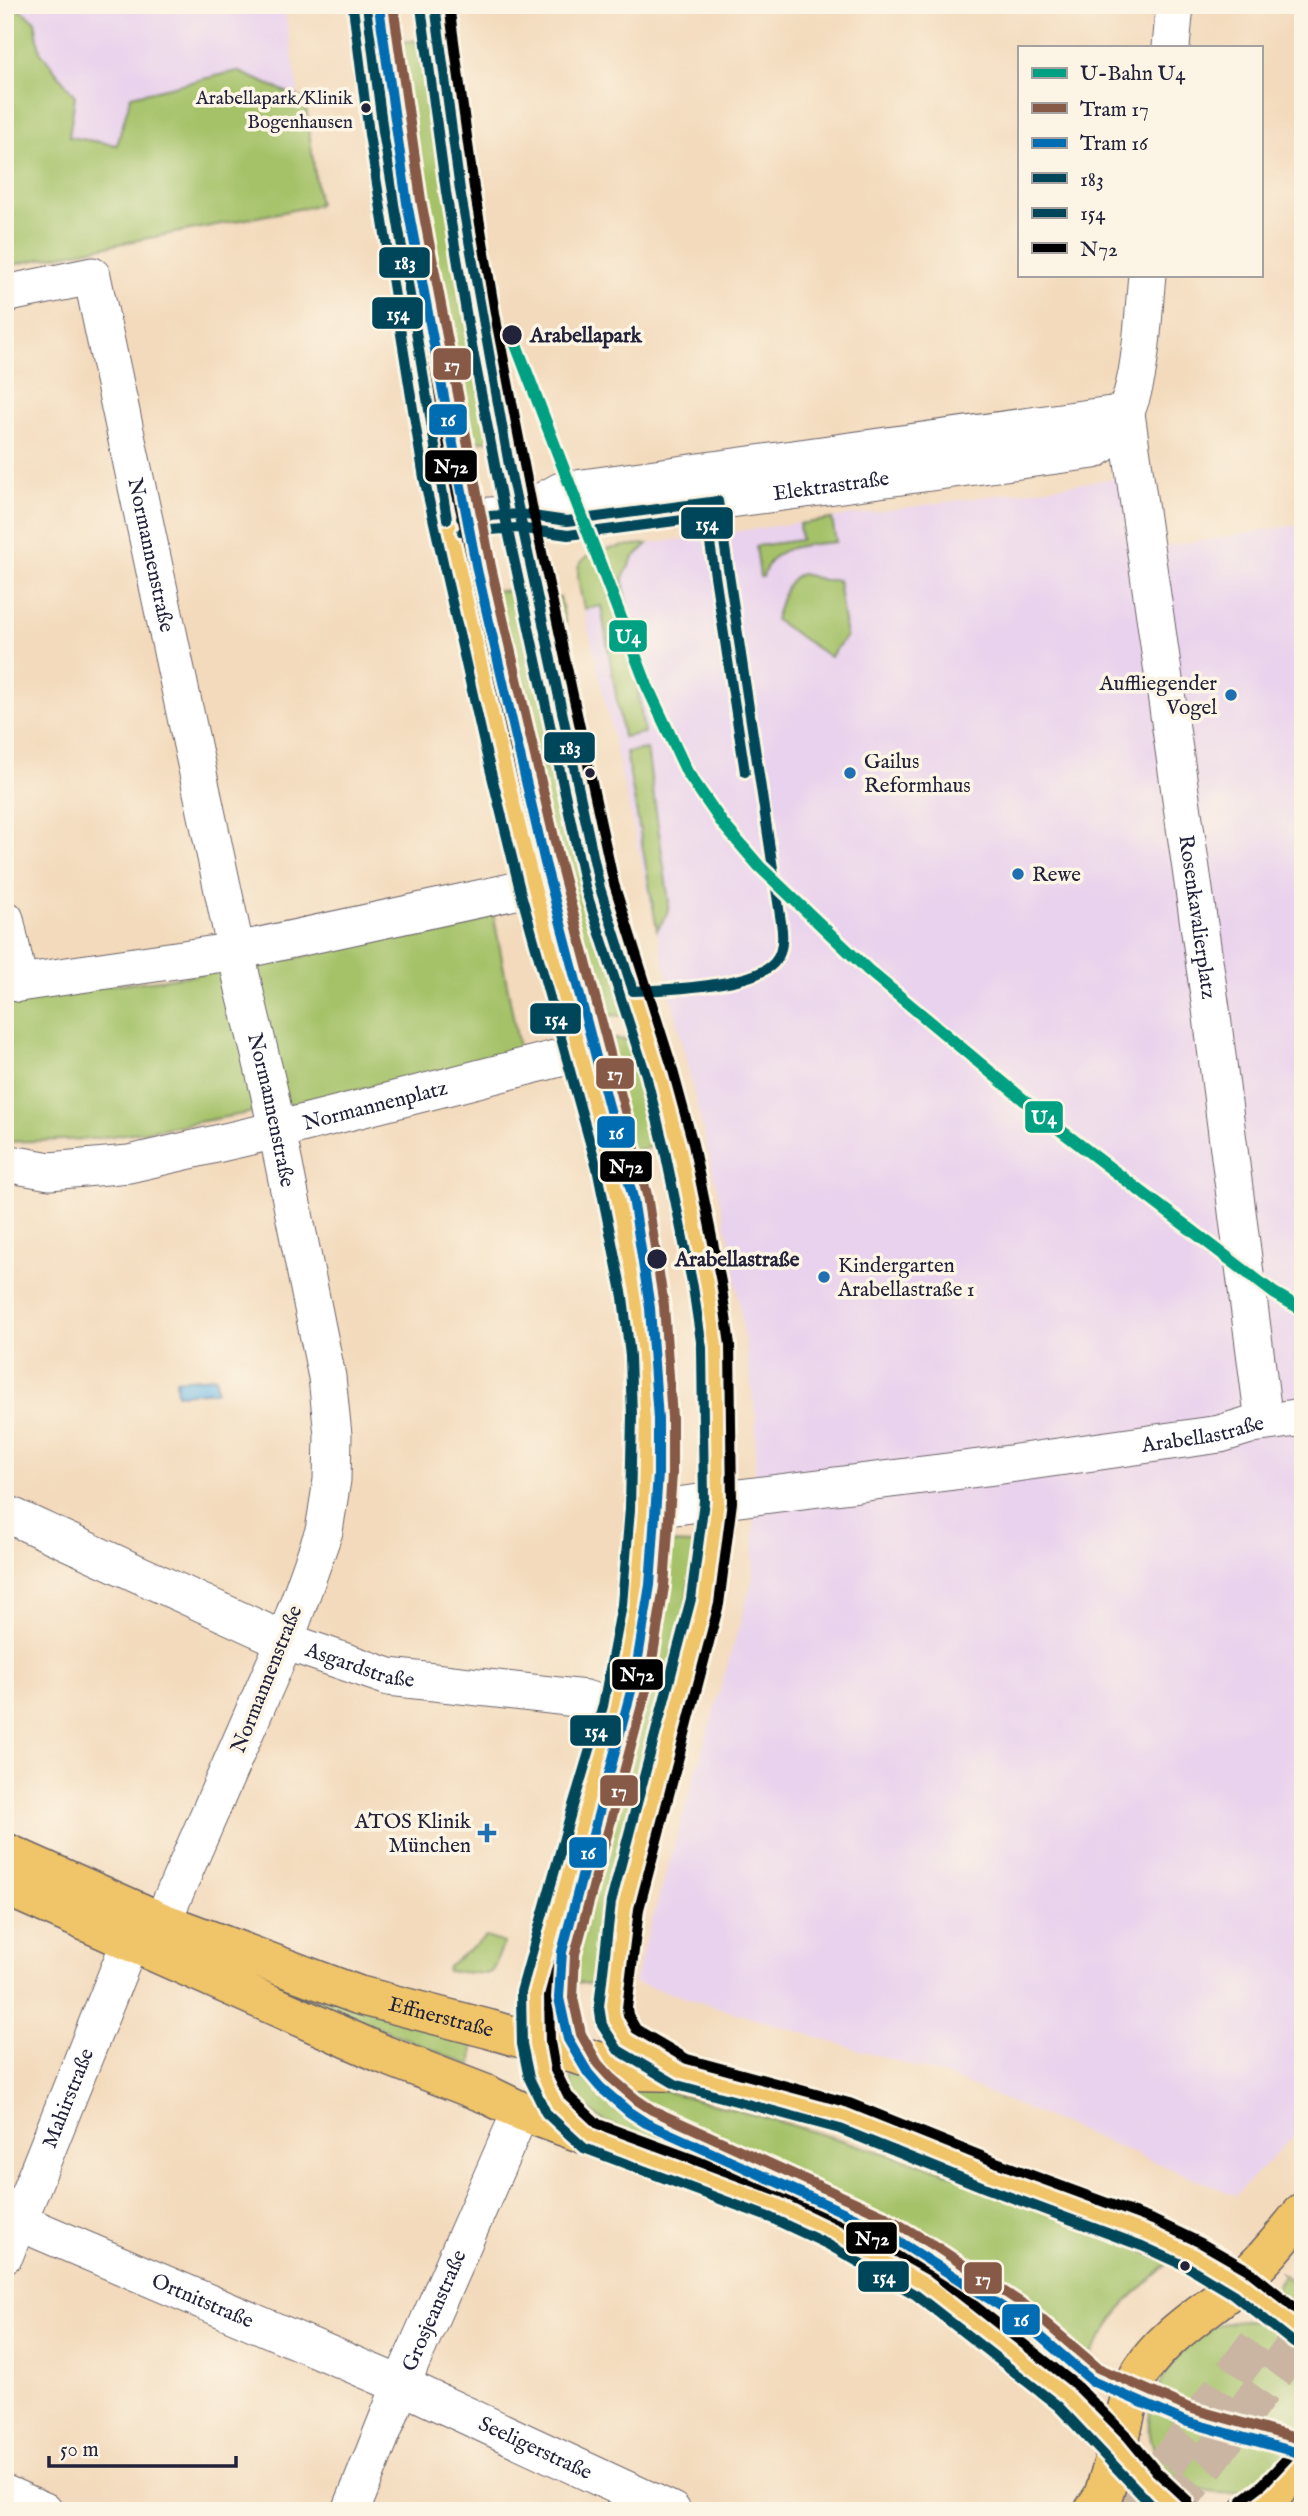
<svg xmlns="http://www.w3.org/2000/svg" width="1308" height="2516" viewBox="0 0 1308 2516" font-family="'IM FELL English',serif">
	<style>
		.built { fill: #e9d2ed }
		.green { fill: #a5c269; stroke: #647252; stroke-width: 2 }
		.water { fill: #6dbae7; stroke: #486e91; stroke-width: 2 }
		.lines { fill: none; stroke-linecap: round; stroke-linejoin: round }
		.highway-tunnel { stroke: #c9b5a2; stroke-width: 38; stroke-dasharray: 38 19; stroke-linecap: butt }
		.minor-casing { stroke: #6b6268; stroke-width: 39 }
		.major-casing { stroke: #6b6268; stroke-width: 41 }
		.highway-casing { stroke: #6b6268; stroke-width: 41 }
		.minor { stroke: #fff; stroke-width: 37 }
		.major { stroke: #f0c469; stroke-width: 38 }
		.highway { stroke: #f0c469; stroke-width: 38 }
		.bus-1-casing { stroke: #fcf5e5; stroke-width: 16 }
		.bus-2-casing { stroke: #fcf5e5; stroke-width: 16 }
		.bus-3-casing { stroke: #fcf5e5; stroke-width: 16 }
		.bus-1 { stroke: #00465a; stroke-width: 10 }
		.bus-2 { stroke: #00465a; stroke-width: 10 }
		.bus-3 { stroke: #000; stroke-width: 10 }
		.tram-1-casing { stroke: #fcf5e5; stroke-width: 16 }
		.tram-2-casing { stroke: #fcf5e5; stroke-width: 16 }
		.tram-1 { stroke: #865a46; stroke-width: 10 }
		.tram-2 { stroke: #006cb2; stroke-width: 10 }
		.metro-1-casing { stroke: #fcf5e5; stroke-width: 18 }
		.metro-1 { stroke: #00a082; stroke-width: 12 }
		.bus-dot { fill: #22223b; stroke: #fcf5e5; stroke-width: 2.5 }
		.poi-dot { fill: #1f6fb2; stroke: #fcf5e5; stroke-width: 2.5 }
		.labels { text-anchor: middle; stroke-width: 7; stroke-linejoin: round; paint-order: stroke }
		.bus-label { font-size: 19px; fill: #22223b; stroke: #fcf5e5; text-anchor: end }
		.stop-label { font-size: 21px; font-weight: bold; fill: #22223b; stroke: #fcf5e5; text-anchor: start }
		.street-label { font-size: 21px; fill: #22223b; stroke: #fcf5e5 }
		.poi-label { font-size: 21px; fill: #22223b; stroke: #fcf5e5; text-anchor: start }
		.line-badge { stroke: #fcf5e5; stroke-width: 2.5 }
		.badge-label { font-size: 19px; text-anchor: middle; font-weight: bold; fill: #fff }
	</style>
	<rect width="100%" height="100%" fill="#fcf5e5"/>
	<filter id="ink" filterUnits="userSpaceOnUse"><feTurbulence type="fractalNoise" baseFrequency=".0143" numOctaves="2"/><feDisplacementMap in="SourceGraphic" scale="14" xChannelSelector="R" yChannelSelector="G"/><feConvolveMatrix kernelMatrix="1 2 1 2 8 2 1 2 1" color-interpolation-filters="sRGB"/></filter>
	<filter id="wash" filterUnits="userSpaceOnUse"><feTurbulence type="fractalNoise" baseFrequency=".00686" numOctaves="4" result="noise"/><feDisplacementMap in="SourceGraphic" scale="28" xChannelSelector="R" yChannelSelector="G"/><feGaussianBlur stdDeviation="1.57" result="paint"/><feColorMatrix in="noise" values="0 0 0 0 0 0 0 0 0 0 0 0 0 0 0 0 0 1.4 0 .05"/><feComposite in="paint" operator="in"/></filter>
	<g filter="url(#wash)">
		<rect width="100%" height="100%" fill="#f3dabc"/>
		<!-- built -->
		<path class="built" d="M 5,5 L 284,5 L 315,194 L 5,252 Z
			M 1146,474 L 1156,548 L 1303,524 L 1303,2127 L 1235,2195 L 949,2077 L 634,1982 L 753,1578 L 756,1418 L 731,1247 L 683,1047 L 584,609 L 579,576 L 580,563 L 594,553 L 647,544 Z"/>
		<!-- green -->
		<path class="green" d="M 5,5 L 14,5 L 35,21 L 40,51 L 75,96 L 69,137 L 117,145 L 131,96 L 237,71 L 305,100 L 319,205 L 5,266 Z
			M 418,40 L 492,440 L 450,445 L 386,44 Z
			M 832,519 L 836,542 C 808,545 771,543 763,577 L 760,577 L 756,546 L 801,540 L 799,524 Z
			M 648,544 L 633,558 L 623,578 L 644,733 L 623,737 L 601,606 L 584,609 C 582,597 577,582 578,569 C 580,549 631,545 648,544 Z
			M 802,574 L 824,580 L 838,580 L 846,636 L 830,657 L 775,620 C 780,606 785,576 802,574 Z
			M 476,590 L 521,591 L 629,1016 L 580,1014 Z
			M 560,597 L 585,717 L 577,719 L 553,599 Z
			M 647,749 L 669,902 L 667,914 L 657,930 L 626,752 Z
			M 493,912 L 520,1053 L 304,1103 L 159,1129 L 91,1139 L 5,1142 L 5,995 L 152,981 L 269,964 Z
			M 587,1038 L 634,1040 L 665,1143 L 621,1155 Z
			M 658,1543 L 695,1544 L 684,1619 L 605,1949 L 599,1949 L 595,1963 L 603,1965 L 601,1986 L 557,1979 L 590,1868 L 642,1657 Z
			M 486,1937 L 504,1943 L 492,1971 L 487,1974 L 447,1971 L 448,1966 Z
			M 247,1969 L 473,2038 L 472,2066 L 312,2000 L 288,1999 Z
			M 585,2070 L 784,2123 L 941,2170 L 1173,2258 L 1124,2304 L 1094,2349 L 1077,2381 L 1032,2342 L 964,2292 L 605,2122 C 589,2111 564,2095 573,2074 Z
			M 1283,2275 L 1303,2291 L 1303,2309 L 1278,2292 L 1277,2285 Z
			M 1243,2321 L 1261,2322 L 1303,2352 C 1303,2373 1307,2413 1303,2432 C 1300,2444 1289,2453 1280,2461 C 1272,2469 1263,2482 1253,2487 C 1207,2508 1148,2474 1149,2422 C 1149,2404 1158,2388 1167,2372 C 1177,2354 1197,2334 1217,2325 C 1225,2322 1235,2322 1243,2321 Z
			M 1127,2492 L 1132,2492 L 1153,2511 L 1132,2511 L 1119,2499 Z"/>
		<!-- water -->
		<path class="water" d="M 216,1377 L 217,1391 L 177,1394 L 176,1380 Z"/>
	</g>
	<g filter="url(#ink)">
		<g class="lines">
			<!-- highway-tunnel -->
			<path class="highway-tunnel" d="M 1131,2511 L 1303,2282
				M 1171,2511 L 1303,2334"/>
			<!-- minor casing -->
			<g class="minor-casing">
				<g id="minor">
					<path d="M 1171,47 L 1175,5"/>
					<path id="s1" d="M 5,294 L 92,276 L 244,989 L 269,1091 L 327,1377 L 333,1435 L 332,1480 L 324,1531 L 285,1641 L 162,1922"/>
					<path id="s2" d="M 1126,413 L 1211,1009 L 1264,1422"/>
					<path d="M 519,514 L 561,491 L 1126,413"/>
					<path id="s3" d="M 447,519 L 519,514 L 567,521 L 1094,450 C 1099,446 1106,442 1111,436 C 1143,401 1142,321 1147,275"/>
					<path d="M 5,919 L 19,983"/>
					<path d="M 5,981 L 19,983 L 237,951 L 534,887"/>
					<path id="s4" d="M 5,1163 L 50,1171 L 129,1164 L 277,1130 L 579,1053"/>
					<path id="s5" d="M 644,1510 L 995,1466 L 1220,1434 L 1253,1424 L 1303,1417"/>
					<path id="s6" d="M 5,1513 L 285,1641 L 389,1677 L 585,1699 L 617,1709"/>
					<path id="s7" d="M 5,2216 L 401,2385 L 672,2511"/>
					<path id="s8" d="M 5,2254 L 130,1942"/>
					<path d="M 5,2494 L 44,2511"/>
					<path id="s9" d="M 351,2511 L 401,2385 L 521,2111"/>
				</g>
			</g>
			<!-- major casing -->
			<g class="major-casing">
				<g id="major">
					<path d="M 367,5 L 383,132 L 438,475 L 499,745 L 534,887 L 611,1165 L 637,1295 L 644,1355 L 646,1416 L 644,1510 L 636,1607 L 617,1709 L 585,1813 L 535,1994 L 536,2043 L 542,2074 L 557,2105 L 591,2136"/>
					<path d="M 435,5 L 460,190 L 483,327 L 519,514 L 600,888 L 659,1071 L 679,1148 L 707,1285 L 716,1347 L 718,1502 L 705,1602 L 625,1906 L 613,2008 C 621,2047 651,2055 682,2072"/>
					<path id="s10" d="M 5,1852 L 162,1922 L 358,1995 L 489,2029 L 632,2071 L 682,2072 L 844,2116 L 991,2175 L 1089,2210 L 1194,2255 L 1241,2282 L 1303,2332"/>
					<path d="M 5,1886 L 385,2055 L 486,2094 L 521,2111 L 776,2205 L 833,2232 L 924,2283 L 971,2318 L 1067,2396 L 1118,2447 L 1146,2481 L 1178,2511"/>
					<path d="M 1118,2447 C 1125,2422 1128,2392 1142,2370 C 1167,2332 1209,2310 1242,2280 C 1265,2260 1283,2236 1303,2212"/>
					<path d="M 1250,2511 L 1272,2495 L 1303,2462"/>
				</g>
			</g>
			<!-- highway casing -->
			<g class="highway-casing">
				<path id="highway" d="M 1093,2511 L 1103,2496 L 1118,2447"/>
			</g>
			<!-- minor -->
			<use href="#minor" class="minor"/>
			<!-- major -->
			<use href="#major" class="major"/>
			<!-- highway -->
			<use href="#highway" class="highway"/>
			<!-- bus-1 casing -->
			<g class="bus-1-casing">
				<path id="bus-1" d="M 367,5 L 383,132 L 447,519
					M 435,5 L 460,190 L 509,465 L 600,888 L 633,991
					M 461,518 L 519,514 L 567,521 L 718,501
					M 633,991 C 663,990 754,986 774,963 C 784,953 783,935 781,922 L 718,501"/>
			</g>
			<!-- bus-2 casing -->
			<g class="bus-2-casing">
				<path id="bus-2" d="M 353,7 L 369,134 L 424,478 L 485,748 L 520,890 L 597,1168 L 623,1297 L 630,1356 L 632,1416 L 630,1509 L 622,1605 L 603,1706 L 572,1809 L 521,1992 L 522,2044 L 529,2078 L 546,2113 L 584,2148 L 771,2218 L 827,2244 L 916,2295 L 1058,2406 L 1157,2511
					M 421,7 L 446,192 L 469,330 L 505,517 L 586,891 L 646,1075 L 665,1151 L 693,1287 L 702,1348 L 704,1501 L 691,1599 L 611,1902 L 599,2006 L 602,2025 L 618,2050 L 677,2085 L 840,2129 L 986,2188 L 1142,2246 L 1188,2267 L 1233,2294 L 1294,2343
					M 462,532 L 518,528 L 568,535 L 706,517 L 745,772"/>
			</g>
			<!-- bus-3 casing -->
			<g class="bus-3-casing">
				<path id="bus-3" d="M 381,5 L 397,130 L 452,472 L 513,742 L 548,883 L 625,1162 L 651,1292 L 658,1353 L 660,1416 L 658,1510 L 650,1610 L 630,1713 L 598,1817 L 549,1996 L 550,2042 L 555,2070 L 568,2096 L 598,2124 L 782,2192 L 840,2220 L 932,2272 L 1076,2385 L 1128,2437 L 1156,2471 L 1188,2501
					M 449,5 L 474,188 L 497,325 L 533,511 L 614,884 L 672,1067 L 693,1144 L 721,1282 L 730,1345 L 732,1502 L 719,1604 L 639,1909 L 627,2008 L 628,2015 L 636,2029 L 687,2059 L 849,2103 L 996,2162 L 1153,2220 L 1201,2243 L 1248,2270 L 1303,2314
					M 1242,2500 L 1263,2484 L 1293,2452"/>
			</g>
			<!-- bus-1 -->
			<use href="#bus-1" class="bus-1"/>
			<!-- bus-2 -->
			<use href="#bus-2" class="bus-2"/>
			<!-- bus-3 -->
			<use href="#bus-3" class="bus-3"/>
			<!-- tram-1 casing -->
			<g class="tram-1-casing">
				<path id="tram-1" d="M 393,5 L 421,200 L 491,567 L 559,859 L 647,1195 L 664,1306 L 672,1418 L 672,1474 L 664,1587 L 649,1679 L 575,1954 L 573,1998 L 581,2034 L 598,2064 L 610,2077 L 637,2100 L 652,2110 L 883,2215 L 935,2246 L 1026,2306 L 1098,2368 L 1189,2408 L 1303,2440"/>
			</g>
			<!-- tram-2 casing -->
			<g class="tram-2-casing">
				<path id="tram-2" d="M 379,7 L 407,203 L 477,570 L 545,863 L 633,1198 L 650,1308 L 658,1419 L 658,1474 L 650,1585 L 635,1676 L 562,1952 L 559,1998 L 568,2039 L 588,2073 L 600,2087 L 629,2112 L 646,2123 L 876,2227 L 1018,2317 L 1092,2381 L 1184,2421 L 1299,2453"/>
			</g>
			<!-- tram-1 -->
			<use href="#tram-1" class="tram-1"/>
			<!-- tram-2 -->
			<use href="#tram-2" class="tram-2"/>
			<!-- metro-1 casing -->
			<g class="metro-1-casing">
				<path id="metro-1" d="M 512,334 L 647,686 L 687,772 L 723,824 L 759,866 L 868,970 L 1055,1126 L 1274,1293 L 1303,1310"/>
			</g>
			<!-- metro-1 -->
			<use href="#metro-1" class="metro-1"/>
		</g>
	</g>
	<!-- markers -->
	<g class="bus-dot">
		<circle cx="366" cy="108" r="6"/>
		<circle cx="512" cy="335" r="11"/>
		<circle cx="590" cy="773" r="6"/>
		<circle cx="657" cy="1259" r="11"/>
		<circle cx="1185" cy="2266" r="6"/>
	</g>
	<g class="poi-dot">
		<circle cx="1231" cy="695" r="7"/>
		<circle cx="850" cy="773" r="7"/>
		<circle cx="1018" cy="874" r="7"/>
		<circle cx="824" cy="1277" r="7"/>
		<path d="M483.5 1822.5h7v7h7v7h-7v7h-7v-7h-7v-7h7z"/>
	</g>
	<g class="labels">
		<!-- bus labels -->
		<g class="bus-label">
			<text x="353" y="104">Arabellapark/Klinik<tspan x="353" dy="24">Bogenhausen</tspan></text>
		</g>
		<!-- stop labels -->
		<g class="stop-label">
			<text x="530" y="342">Arabellapark</text>
			<text x="675" y="1266">Arabellastraße</text>
		</g>
		<!-- street labels -->
		<g class="street-label">
			<text dy="7" stroke="none"><textPath href="#s3" startOffset="387">Elektrastraße</textPath></text>
			<text dy="7" stroke="none"><textPath href="#s1" startOffset="374">Normannenstraße</textPath></text>
			<text dy="7" stroke="none"><textPath href="#s2" startOffset="509">Rosenkavalierplatz</textPath></text>
			<text dy="7" stroke="none"><textPath href="#s4" startOffset="378">Normannenplatz</textPath></text>
			<text dy="7" stroke="none"><textPath href="#s1" startOffset="942">Normannenstraße</textPath></text>
			<text dy="7" stroke="none"><textPath href="#s5" startOffset="564">Arabellastraße</textPath></text>
			<text dy="7" stroke="none"><textPath href="#s6" startOffset="387">Asgardstraße</textPath></text>
			<text transform="translate(266 1679) rotate(-68)" y="7">Normannenstraße</text>
			<text dy="7" stroke="none"><textPath href="#s10" startOffset="467">Effnerstraße</textPath></text>
			<text dy="7" stroke="none"><textPath href="#s8" startOffset="168">Mahirstraße</textPath></text>
			<text dy="7" stroke="none"><textPath href="#s7" startOffset="215">Ortnitstraße</textPath></text>
			<text dy="7" stroke="none"><textPath href="#s9" startOffset="217">Grosjeanstraße</textPath></text>
			<text dy="7" stroke="none"><textPath href="#s7" startOffset="579">Seeligerstraße</textPath></text>
		</g>
		<!-- poi labels -->
		<g class="poi-label">
			<text x="1217" y="690" text-anchor="end">Auffliegender<tspan x="1217" dy="24">Vogel</tspan></text>
			<text x="864" y="768">Gailus<tspan x="864" dy="24">Reformhaus</tspan></text>
			<text x="1032" y="881">Rewe</text>
			<text x="838" y="1272">Kindergarten<tspan x="838" dy="24">Arabellastraße 1</tspan></text>
			<text x="471" y="1828" text-anchor="end">ATOS Klinik<tspan x="471" dy="24">München</tspan></text>
		</g>
	</g>
	<g class="line-badge">
		<rect x="378" y="246" width="53" height="33" rx="7" fill="#00465a"/>
		<rect x="371" y="296" width="53" height="34" rx="7" fill="#00465a"/>
		<rect x="432" y="347" width="40" height="34" rx="7" fill="#865a46"/>
		<rect x="428" y="403" width="40" height="33" rx="7" fill="#006cb2"/>
		<rect x="424" y="449" width="54" height="34" rx="7" fill="#000"/>
		<rect x="680" y="506" width="54" height="34" rx="7" fill="#00465a"/>
		<rect x="608" y="619" width="40" height="34" rx="7" fill="#00a082"/>
		<rect x="543" y="731" width="53" height="33" rx="7" fill="#00465a"/>
		<rect x="529" y="1002" width="53" height="33" rx="7" fill="#00465a"/>
		<rect x="595" y="1057" width="40" height="33" rx="7" fill="#865a46"/>
		<rect x="1024" y="1100" width="40" height="34" rx="7" fill="#00a082"/>
		<rect x="596" y="1115" width="40" height="34" rx="7" fill="#006cb2"/>
		<rect x="599" y="1150" width="54" height="33" rx="7" fill="#000"/>
		<rect x="611" y="1658" width="53" height="33" rx="7" fill="#000"/>
		<rect x="569" y="1714" width="53" height="33" rx="7" fill="#00465a"/>
		<rect x="599" y="1774" width="40" height="33" rx="7" fill="#865a46"/>
		<rect x="568" y="1836" width="40" height="33" rx="7" fill="#006cb2"/>
		<rect x="845" y="2221" width="53" height="34" rx="7" fill="#000"/>
		<rect x="857" y="2260" width="53" height="33" rx="7" fill="#00465a"/>
		<rect x="963" y="2261" width="40" height="34" rx="7" fill="#865a46"/>
		<rect x="1001" y="2303" width="40" height="33" rx="7" fill="#006cb2"/>
	</g>
	<g class="badge-label">
		<text x="405" y="269">183</text>
		<text x="398" y="320">154</text>
		<text x="452" y="371">17</text>
		<text x="448" y="426">16</text>
		<text x="451" y="473">N72</text>
		<text x="707" y="530">154</text>
		<text x="628" y="643">U4</text>
		<text x="570" y="754">183</text>
		<text x="556" y="1025">154</text>
		<text x="615" y="1080">17</text>
		<text x="1044" y="1124">U4</text>
		<text x="616" y="1139">16</text>
		<text x="626" y="1173">N72</text>
		<text x="637" y="1681">N72</text>
		<text x="596" y="1737">154</text>
		<text x="619" y="1797">17</text>
		<text x="588" y="1859">16</text>
		<text x="872" y="2245">N72</text>
		<text x="884" y="2283">154</text>
		<text x="983" y="2285">17</text>
		<text x="1021" y="2326">16</text>
	</g>
	<!-- margin -->
	<rect width="1308" height="2516" fill="none" stroke="#fcf5e5" stroke-width="28"/>
	<!-- legend -->
	<rect x="1018" y="46" width="245" height="231" fill="#fcf5e5" stroke="#a5a1a1" stroke-width="2"/>
	<rect x="1032" y="68" width="35" height="10" fill="#00a082" stroke="#a5a1a1" stroke-width="2"/>
	<text x="1080" y="80" font-size="21" fill="#22223b">U-Bahn U4</text>
	<rect x="1032" y="103" width="35" height="10" fill="#865a46" stroke="#a5a1a1" stroke-width="2"/>
	<text x="1080" y="116" font-size="21" fill="#22223b">Tram 17</text>
	<rect x="1032" y="138" width="35" height="10" fill="#006cb2" stroke="#a5a1a1" stroke-width="2"/>
	<text x="1080" y="150" font-size="21" fill="#22223b">Tram 16</text>
	<rect x="1032" y="173" width="35" height="10" fill="#00465a" stroke="#a5a1a1" stroke-width="2"/>
	<text x="1080" y="186" font-size="21" fill="#22223b">183</text>
	<rect x="1032" y="208" width="35" height="10" fill="#00465a" stroke="#a5a1a1" stroke-width="2"/>
	<text x="1080" y="220" font-size="21" fill="#22223b">154</text>
	<rect x="1032" y="243" width="35" height="10" fill="#000000" stroke="#a5a1a1" stroke-width="2"/>
	<text x="1080" y="256" font-size="21" fill="#22223b">N72</text>
	<!-- scale -->
	<path d="M49 2456v10h187v-10" fill="none" stroke="#22223b" stroke-width="3.5"/>
	<text x="60" y="2456" font-size="21" fill="#22223b" stroke="#fcf5e5" stroke-width="5" paint-order="stroke">50 m</text>
</svg>
